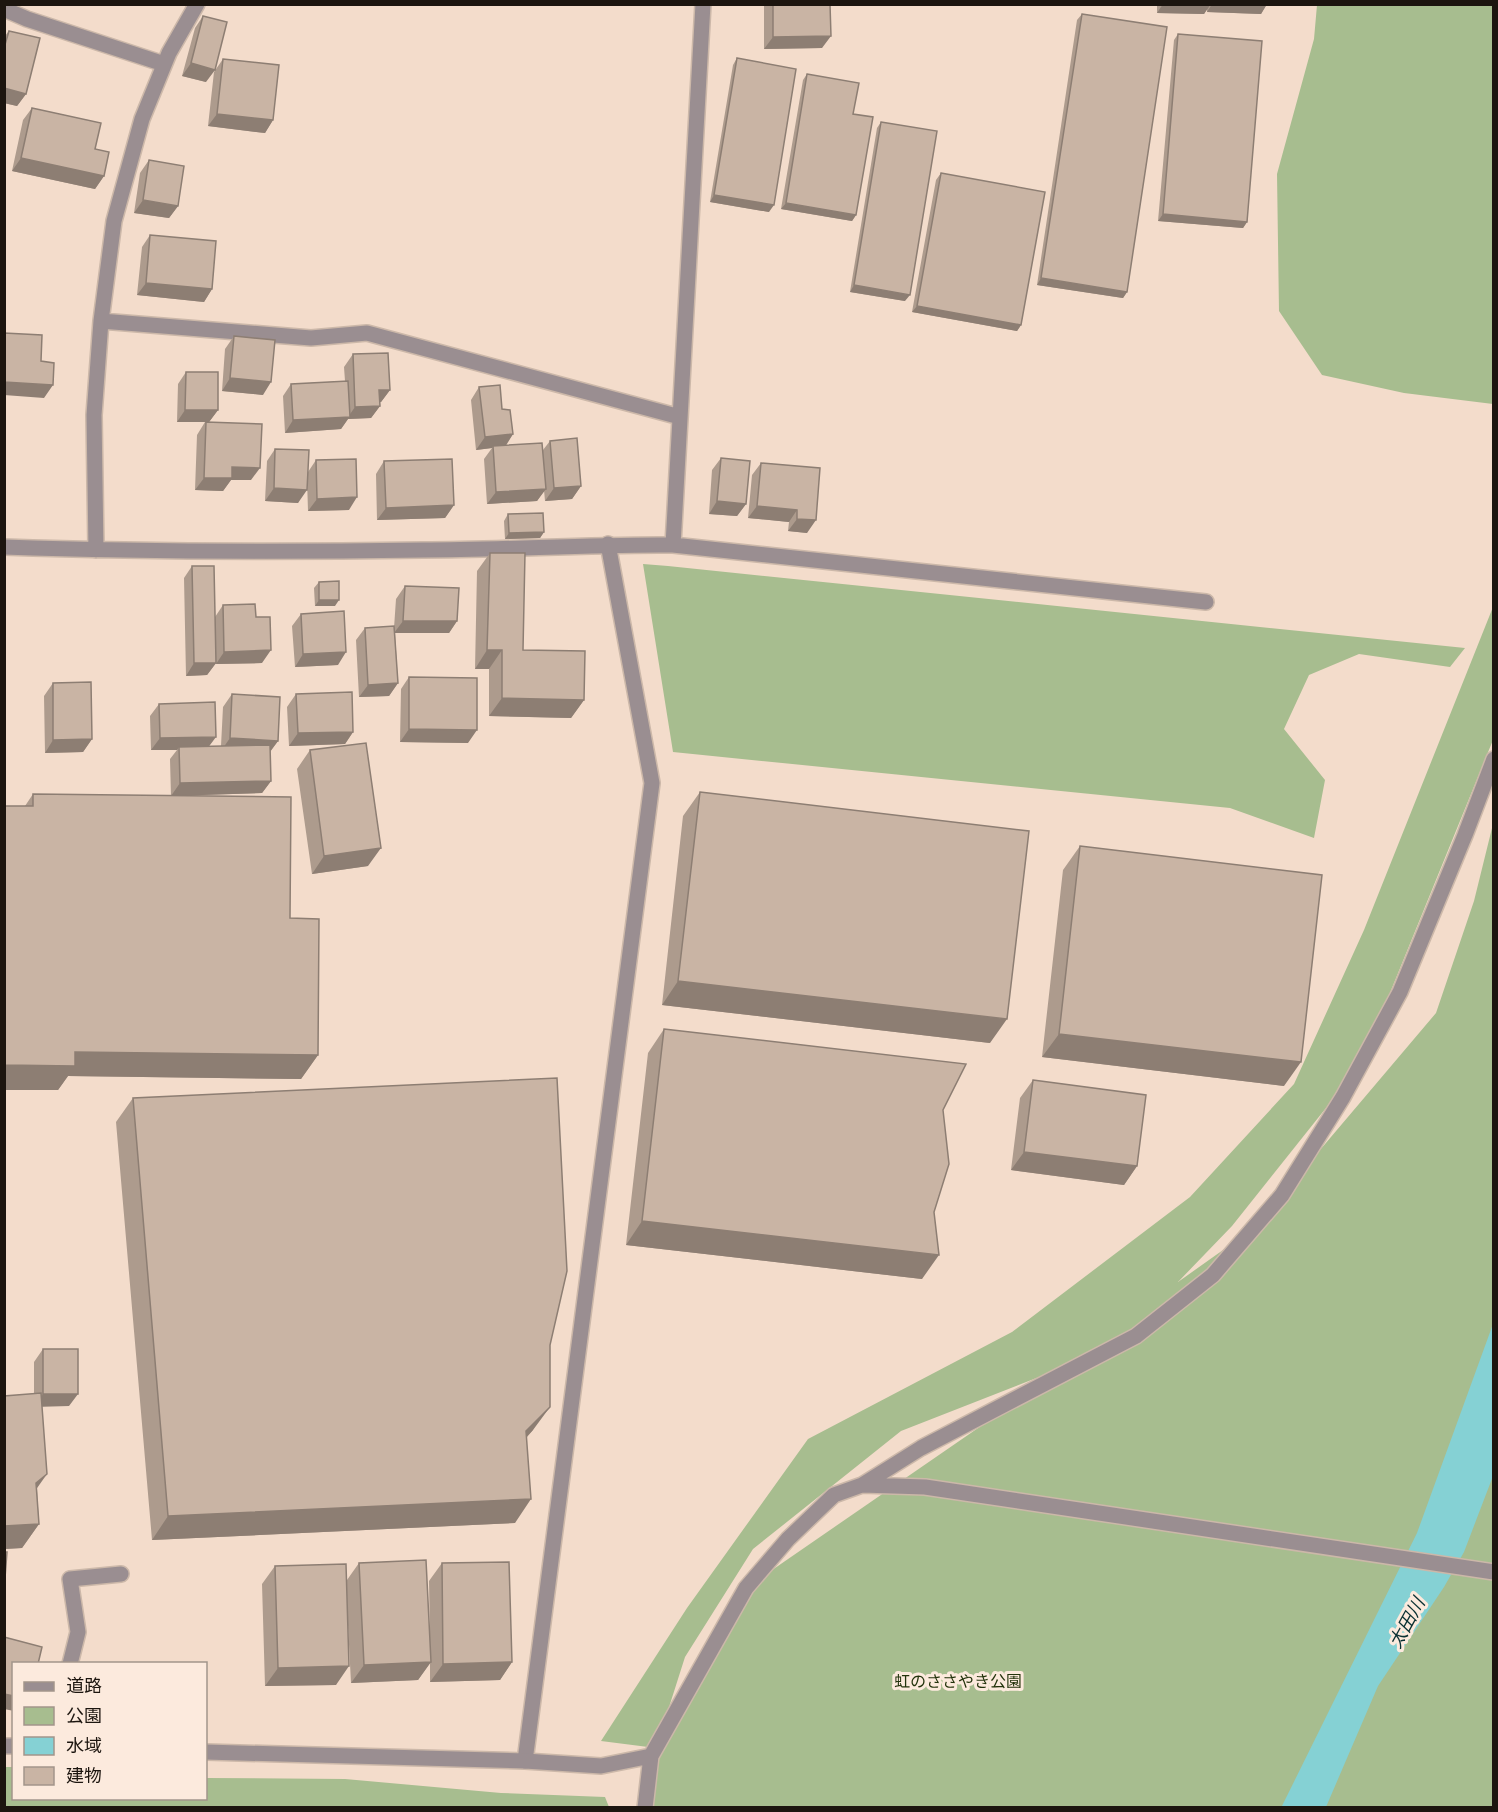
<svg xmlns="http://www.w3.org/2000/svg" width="1498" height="1812" viewBox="0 0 1498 1812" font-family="'IBM Plex Sans','Noto Sans JP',sans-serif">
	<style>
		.green { fill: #a7bd8f }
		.water { fill: #85d1d4 }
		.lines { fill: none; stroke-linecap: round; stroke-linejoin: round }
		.lane-casing { stroke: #ccb8a9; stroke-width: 18 }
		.street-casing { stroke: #ccb8a9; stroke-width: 18 }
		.lane { stroke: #9a8e91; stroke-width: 15 }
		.street { stroke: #9a8e91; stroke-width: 15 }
		.wall { fill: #ad9b8d }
		.shaded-wall { fill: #8d7e73 }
		.building { fill: #c9b4a4; stroke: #8d7e73; stroke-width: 1.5 }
		.labels { text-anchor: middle; stroke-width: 6; stroke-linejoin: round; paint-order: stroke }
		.park-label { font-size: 16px; fill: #23330c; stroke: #fceadd }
		.water-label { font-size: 18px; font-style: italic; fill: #093032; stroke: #fceadd }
	</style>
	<rect width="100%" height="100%" fill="#f3dccb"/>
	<!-- green -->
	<path class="green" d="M 1317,5 L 1493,5 L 1493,404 L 1404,393 L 1322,375 L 1279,311 L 1277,174 L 1314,39 Z
		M 643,564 L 668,566 L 1465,648 L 1450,667 L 1359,654 L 1309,675 L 1284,729 L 1325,780 L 1314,838 L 1230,808 L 673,752 Z
		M 1493,607 L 1493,740 L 1361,1064 L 1232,1226 L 1178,1282 L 1254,1228 L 1436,1013 L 1474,901 L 1493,824 L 1493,1807 L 646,1807 L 649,1772 L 746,1588 L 1036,1388 L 1062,1368 L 901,1431 L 753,1549 L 685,1657 L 656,1748 L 601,1741 L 687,1608 L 808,1439 L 1012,1332 L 1190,1197 L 1294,1084 L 1364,930 Z
		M 4,1767 L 13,1767 L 14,1798 L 206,1798 L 206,1778 L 345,1779 L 501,1793 L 605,1797 L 609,1807 L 5,1807 Z"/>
	<!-- water -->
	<path class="water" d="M 1493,1324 L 1493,1476 L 1464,1552 L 1444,1587 L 1378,1686 L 1326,1807 L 1281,1808 L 1417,1533 Z"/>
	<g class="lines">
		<!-- lane casing -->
		<g class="lane-casing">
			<path id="lane" d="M 525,1761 L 652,783 L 608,544"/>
		</g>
		<!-- street casing -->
		<g class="street-casing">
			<path id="street" d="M 4,9 L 27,19 L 164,64
				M 101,321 L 311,338 L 367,333 L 680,417
				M 673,545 L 703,4
				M 4,547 C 144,552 284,552 423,550 C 507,550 590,544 673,545 L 1206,602
				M 96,550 L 94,415 L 101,321 L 114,221 L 142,119 L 169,53 L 197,4
				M 862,1485 L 921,1448 L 1136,1336 L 1213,1275 L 1282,1195 L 1343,1097 L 1400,992 L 1465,835 L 1494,759
				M 70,1664 L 78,1632 L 70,1579 L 121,1574
				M 4,1746 L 14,1746
				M 206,1752 L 525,1761 L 601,1766 L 651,1756 L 746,1588 L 788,1539 L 834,1495 L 862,1485 L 925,1487 L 1494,1572
				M 645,1808 L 651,1756"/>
		</g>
		<!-- lane -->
		<use href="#lane" class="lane"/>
		<!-- street -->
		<use href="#street" class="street"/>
	</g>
	<!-- wall -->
	<path class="wall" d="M 765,4 L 830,4 L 822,48 L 764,49 L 764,6 Z
		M 1157,4 L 1267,4 L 1261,14 L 1207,12 L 1207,9 L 1204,14 L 1157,13 Z
		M 1082,14 L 1127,292 L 1123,298 L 1037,285 L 1077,20 Z
		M 203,16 L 206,82 L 182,76 L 195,28 Z
		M 9,31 L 26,94 L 17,106 L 4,103 L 4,37 Z
		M 1178,34 L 1247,222 L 1243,228 L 1158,221 L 1174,40 Z
		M 737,58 L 769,212 L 710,202 L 733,65 Z
		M 223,59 L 273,120 L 265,133 L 208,126 L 214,72 Z
		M 807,74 L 853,114 L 856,215 L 852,221 L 781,209 L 803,80 Z
		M 32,108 L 95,149 L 104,176 L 95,189 L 12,171 L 23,120 Z
		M 881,122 L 905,301 L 850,292 L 877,128 Z
		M 149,160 L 178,206 L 169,218 L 134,213 L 140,173 Z
		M 941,173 L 1021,325 L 1017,331 L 912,312 L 936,180 Z
		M 150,235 L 212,289 L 204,302 L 137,295 L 142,247 Z
		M 234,336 L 263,395 L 222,391 L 225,349 Z
		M 353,354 L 390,390 L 381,402 L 380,402 L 380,406 L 371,418 L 348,419 L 341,429 L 285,433 L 283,396 L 291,384 L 345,381 L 344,367 Z
		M 186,372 L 218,410 L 209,422 L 251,480 L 231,480 L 223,491 L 195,490 L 197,435 L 205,422 L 177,422 L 178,384 Z
		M 479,387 L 502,409 L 513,434 L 505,445 L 543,450 L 550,441 L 581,486 L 572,499 L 545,501 L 544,490 L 537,501 L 487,504 L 484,459 L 492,448 L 476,450 L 471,400 Z
		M 275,449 L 308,472 L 316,460 L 349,510 L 308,511 L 307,479 L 298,503 L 265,501 L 267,461 Z
		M 721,458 L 746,504 L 737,516 L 709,514 L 712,470 Z
		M 384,461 L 454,505 L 445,518 L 377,520 L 376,474 Z
		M 761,463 L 820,468 L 807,533 L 788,531 L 789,522 L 748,518 L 752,475 Z
		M 508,514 L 544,532 L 540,538 L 505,539 L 504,521 Z
		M 490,553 L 523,650 L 584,700 L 571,718 L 489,716 L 489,669 L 475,669 L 477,571 Z
		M 192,566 L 215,617 L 223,605 L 256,617 L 262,663 L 216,664 L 216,663 L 207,675 L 186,676 L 184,578 Z
		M 319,582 L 335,606 L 315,606 L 314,588 Z
		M 405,586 L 457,621 L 449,633 L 395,633 L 398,683 L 389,696 L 359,697 L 356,640 L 365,628 L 394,628 L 396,599 Z
		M 301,614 L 338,665 L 295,667 L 292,626 Z
		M 409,677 L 468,743 L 400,742 L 401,689 Z
		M 53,683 L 92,739 L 83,752 L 45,753 L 44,696 Z
		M 232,694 L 278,741 L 270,752 L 271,781 L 262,793 L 171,796 L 170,759 L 177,750 L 151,750 L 150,716 L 159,704 L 209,746 L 221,746 L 223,707 Z
		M 296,694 L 353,732 L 345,744 L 289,746 L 287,707 Z
		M 310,750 L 368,866 L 312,874 L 297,769 Z
		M 700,792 L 990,1043 L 662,1005 L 683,816 Z
		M 33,794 L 290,918 L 318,1055 L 301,1079 L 68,1076 L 58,1090 L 4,1090 L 4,806 L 25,806 Z
		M 1080,846 L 1284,1086 L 1042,1057 L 1063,870 Z
		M 664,1029 L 934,1212 L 922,1279 L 626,1245 L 648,1053 Z
		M 1033,1080 L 1137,1166 L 1124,1185 L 1011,1170 L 1020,1098 Z
		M 133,1098 L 550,1345 L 533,1430 L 527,1437 L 515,1523 L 152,1540 L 116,1122 Z
		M 43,1349 L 69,1406 L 42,1406 L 37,1489 L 39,1524 L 22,1548 L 4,1549 L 4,1396 L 34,1394 L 34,1362 Z
		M 359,1563 L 430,1639 L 429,1581 L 442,1563 L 512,1662 L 500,1680 L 430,1682 L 430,1663 L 418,1680 L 351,1683 L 347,1606 L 336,1685 L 265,1686 L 262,1584 L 275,1566 L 347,1580 Z"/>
	<!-- shaded-wall -->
	<path class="shaded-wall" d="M 1163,4 L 1211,4 L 1204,14 L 1157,13 Z
		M 1212,4 L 1267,4 L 1261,14 L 1207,12 Z
		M 831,36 L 822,48 L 764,49 L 773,37 Z
		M 191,63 L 215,70 L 206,82 L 182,76 Z
		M 4,88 L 26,94 L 17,106 L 4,103 Z
		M 217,114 L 273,120 L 265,133 L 208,126 Z
		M 21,158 L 104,176 L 95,189 L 12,171 Z
		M 714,195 L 774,205 L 769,212 L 710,202 Z
		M 143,200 L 178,206 L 169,218 L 134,213 Z
		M 786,203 L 856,215 L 852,221 L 781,209 Z
		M 1163,214 L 1247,222 L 1243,228 L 1158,221 Z
		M 1041,278 L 1127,292 L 1123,298 L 1037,285 Z
		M 146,283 L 212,289 L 204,302 L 137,295 Z
		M 854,285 L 910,295 L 905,301 L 850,292 Z
		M 917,306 L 1021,325 L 1017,331 L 912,312 Z
		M 230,378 L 271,382 L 263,395 L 222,391 Z
		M 4,382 L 53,385 L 44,398 L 4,395 Z
		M 379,390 L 390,390 L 381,402 L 371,403 Z
		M 380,406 L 371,418 L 348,419 L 341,429 L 285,433 L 293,420 L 348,417 L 355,407 Z
		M 185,410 L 218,410 L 209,422 L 177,422 Z
		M 513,434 L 505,447 L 493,446 L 492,448 L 476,450 L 485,437 Z
		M 232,467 L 260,468 L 251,480 L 231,480 L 223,491 L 195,490 L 204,478 Z
		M 581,486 L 572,499 L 545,501 L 554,488 Z
		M 274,488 L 307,490 L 298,503 L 265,501 Z
		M 546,489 L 537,501 L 487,504 L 496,492 Z
		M 357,497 L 349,510 L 308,511 L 317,499 Z
		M 717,501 L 746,504 L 737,516 L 709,514 Z
		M 454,505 L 445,518 L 377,520 L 386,508 Z
		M 757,506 L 797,510 L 789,522 L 748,518 Z
		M 797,519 L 816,520 L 807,533 L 788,531 Z
		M 544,532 L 540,538 L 505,539 L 509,533 Z
		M 319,600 L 339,600 L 335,606 L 315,606 Z
		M 403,621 L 457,621 L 449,633 L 394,633 Z
		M 271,650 L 262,663 L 216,664 L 224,652 Z
		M 487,650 L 502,650 L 489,669 L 475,669 Z
		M 346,652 L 338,665 L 295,667 L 303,654 Z
		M 194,663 L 216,663 L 207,675 L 186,676 Z
		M 398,683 L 389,696 L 359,697 L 368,685 Z
		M 502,698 L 584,700 L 571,718 L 489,716 Z
		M 409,729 L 477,730 L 468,743 L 400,742 Z
		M 353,732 L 345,744 L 289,746 L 298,733 Z
		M 216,737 L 207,749 L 179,747 L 177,750 L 151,750 L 160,738 Z
		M 230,738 L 278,741 L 269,753 L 221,751 Z
		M 92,739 L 83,752 L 45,753 L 53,740 Z
		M 271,781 L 262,793 L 171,796 L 180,783 Z
		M 381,848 L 368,866 L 312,874 L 324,856 Z
		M 678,981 L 1007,1019 L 990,1043 L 662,1005 Z
		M 1059,1034 L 1301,1062 L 1284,1086 L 1042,1057 Z
		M 75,1052 L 318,1055 L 301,1079 L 68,1076 L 58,1090 L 4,1090 L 4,1065 Z
		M 1024,1152 L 1137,1166 L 1124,1185 L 1011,1170 Z
		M 642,1221 L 939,1255 L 922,1279 L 626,1245 Z
		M 43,1394 L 78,1394 L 69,1406 L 34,1407 Z
		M 550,1407 L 533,1430 L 510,1455 L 526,1431 Z
		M 47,1474 L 30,1498 L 36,1483 Z
		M 531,1499 L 515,1523 L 152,1540 L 168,1516 Z
		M 39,1524 L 22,1548 L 4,1549 L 4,1526 Z
		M 431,1662 L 418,1680 L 351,1683 L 364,1665 Z
		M 512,1662 L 500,1680 L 430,1682 L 443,1664 Z
		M 349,1666 L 336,1685 L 265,1686 L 278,1668 Z
		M 4,1694 L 14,1696 L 14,1711 L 4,1709 Z"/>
	<!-- building -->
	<path class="building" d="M 773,4 L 830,4 L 831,36 L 773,37 Z
		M 1082,14 L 1167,27 L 1127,292 L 1041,278 Z
		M 203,16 L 227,22 L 215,70 L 191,63 Z
		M 9,31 L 40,38 L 26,94 L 4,88 L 4,48 Z
		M 1178,34 L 1262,41 L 1247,222 L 1163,214 Z
		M 737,58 L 796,69 L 774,205 L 714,195 Z
		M 223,59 L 279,65 L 273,120 L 217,114 Z
		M 807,74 L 859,83 L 853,114 L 873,117 L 856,215 L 786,203 Z
		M 32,108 L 101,123 L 95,149 L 109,152 L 104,176 L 21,158 Z
		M 881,122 L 937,131 L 910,295 L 854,285 Z
		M 149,160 L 184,166 L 178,206 L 143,200 Z
		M 941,173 L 1045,192 L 1021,325 L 917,306 Z
		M 150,235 L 216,241 L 212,289 L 146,283 Z
		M 4,333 L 42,335 L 41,361 L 54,363 L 53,385 L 4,382 Z
		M 234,336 L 275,340 L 271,382 L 230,378 Z
		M 388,353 L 390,390 L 379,390 L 380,406 L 355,407 L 353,354 Z
		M 186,372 L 218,372 L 218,410 L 185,410 Z
		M 348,381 L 350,417 L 293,420 L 291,384 Z
		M 500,385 L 502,409 L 510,410 L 513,434 L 485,437 L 479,387 Z
		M 206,422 L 262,424 L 260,468 L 232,467 L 232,478 L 204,478 Z
		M 577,438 L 581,486 L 554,488 L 550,441 Z
		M 542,443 L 546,489 L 496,492 L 493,446 Z
		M 275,449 L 309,450 L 307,490 L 274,488 Z
		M 721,458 L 750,461 L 746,504 L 717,501 Z
		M 356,459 L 357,497 L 317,499 L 316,460 Z
		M 452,459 L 454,505 L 386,508 L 384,461 Z
		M 761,463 L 820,468 L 816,520 L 797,519 L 797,510 L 757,506 Z
		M 543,513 L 544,532 L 509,533 L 508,514 Z
		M 490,553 L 525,553 L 523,650 L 585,651 L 584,700 L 502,698 L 502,650 L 487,650 Z
		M 192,566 L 214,566 L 216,663 L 194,663 Z
		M 339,581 L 339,600 L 319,600 L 319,582 Z
		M 405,586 L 459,588 L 457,621 L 403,621 Z
		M 255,604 L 256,617 L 270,617 L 271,650 L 224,652 L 223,605 Z
		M 344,611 L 346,652 L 303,654 L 301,614 Z
		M 394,626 L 398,683 L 368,685 L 365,628 Z
		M 409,677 L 477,678 L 477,730 L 409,729 Z
		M 91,682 L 92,739 L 53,740 L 53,683 Z
		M 352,692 L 353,732 L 298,733 L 296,694 Z
		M 232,694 L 280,697 L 278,741 L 230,738 Z
		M 215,702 L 216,737 L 160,738 L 159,704 Z
		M 366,743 L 381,848 L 324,856 L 310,750 Z
		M 270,745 L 271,781 L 180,783 L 179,747 Z
		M 700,792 L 1029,831 L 1007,1019 L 678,981 Z
		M 33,794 L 291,797 L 290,918 L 319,919 L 318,1055 L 75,1052 L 75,1066 L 4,1065 L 4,806 L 33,806 Z
		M 1080,846 L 1322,875 L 1301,1062 L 1059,1034 Z
		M 664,1029 L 966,1064 L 943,1110 L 949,1164 L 934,1212 L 939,1255 L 642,1221 Z
		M 557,1078 L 567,1271 L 550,1345 L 550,1407 L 526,1431 L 531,1499 L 168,1516 L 133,1098 Z
		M 1033,1080 L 1146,1095 L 1137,1166 L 1024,1152 Z
		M 43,1349 L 78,1349 L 78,1394 L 43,1394 Z
		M 41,1393 L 47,1474 L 36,1483 L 39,1524 L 4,1526 L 4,1396 Z
		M 4,1552 L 7,1552 L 4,1591 Z
		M 426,1560 L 431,1662 L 364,1665 L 359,1563 Z
		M 509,1562 L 512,1662 L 443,1664 L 442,1563 Z
		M 346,1564 L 349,1666 L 278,1668 L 275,1566 Z
		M 4,1637 L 42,1647 L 38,1664 L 14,1664 L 14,1696 L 4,1694 Z"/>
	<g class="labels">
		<!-- park labels -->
		<g class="park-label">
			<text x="958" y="1687">虹のささやき公園</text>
		</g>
		<!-- water labels -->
		<g class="water-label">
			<text transform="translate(1407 1623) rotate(-61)" y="6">太田川</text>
		</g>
	</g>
	<!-- border -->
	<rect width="1498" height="1812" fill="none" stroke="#1c150f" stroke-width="12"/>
	<!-- legend -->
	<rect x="12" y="1662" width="195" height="138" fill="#fceadd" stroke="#a2958b" stroke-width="1.5"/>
	<rect x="24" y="1682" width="30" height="9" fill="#9a8e91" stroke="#a2958b" stroke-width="1.5"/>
	<text x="66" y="1692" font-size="18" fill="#1c150f">道路</text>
	<rect x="24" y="1707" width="30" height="18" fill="#a7bd8f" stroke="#a2958b" stroke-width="1.5"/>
	<text x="66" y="1722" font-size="18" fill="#1c150f">公園</text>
	<rect x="24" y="1737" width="30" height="18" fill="#85d1d4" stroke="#a2958b" stroke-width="1.5"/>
	<text x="66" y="1752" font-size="18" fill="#1c150f">水域</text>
	<rect x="24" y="1767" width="30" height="18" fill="#c9b4a4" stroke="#a2958b" stroke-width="1.5"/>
	<text x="66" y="1782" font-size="18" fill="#1c150f">建物</text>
</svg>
